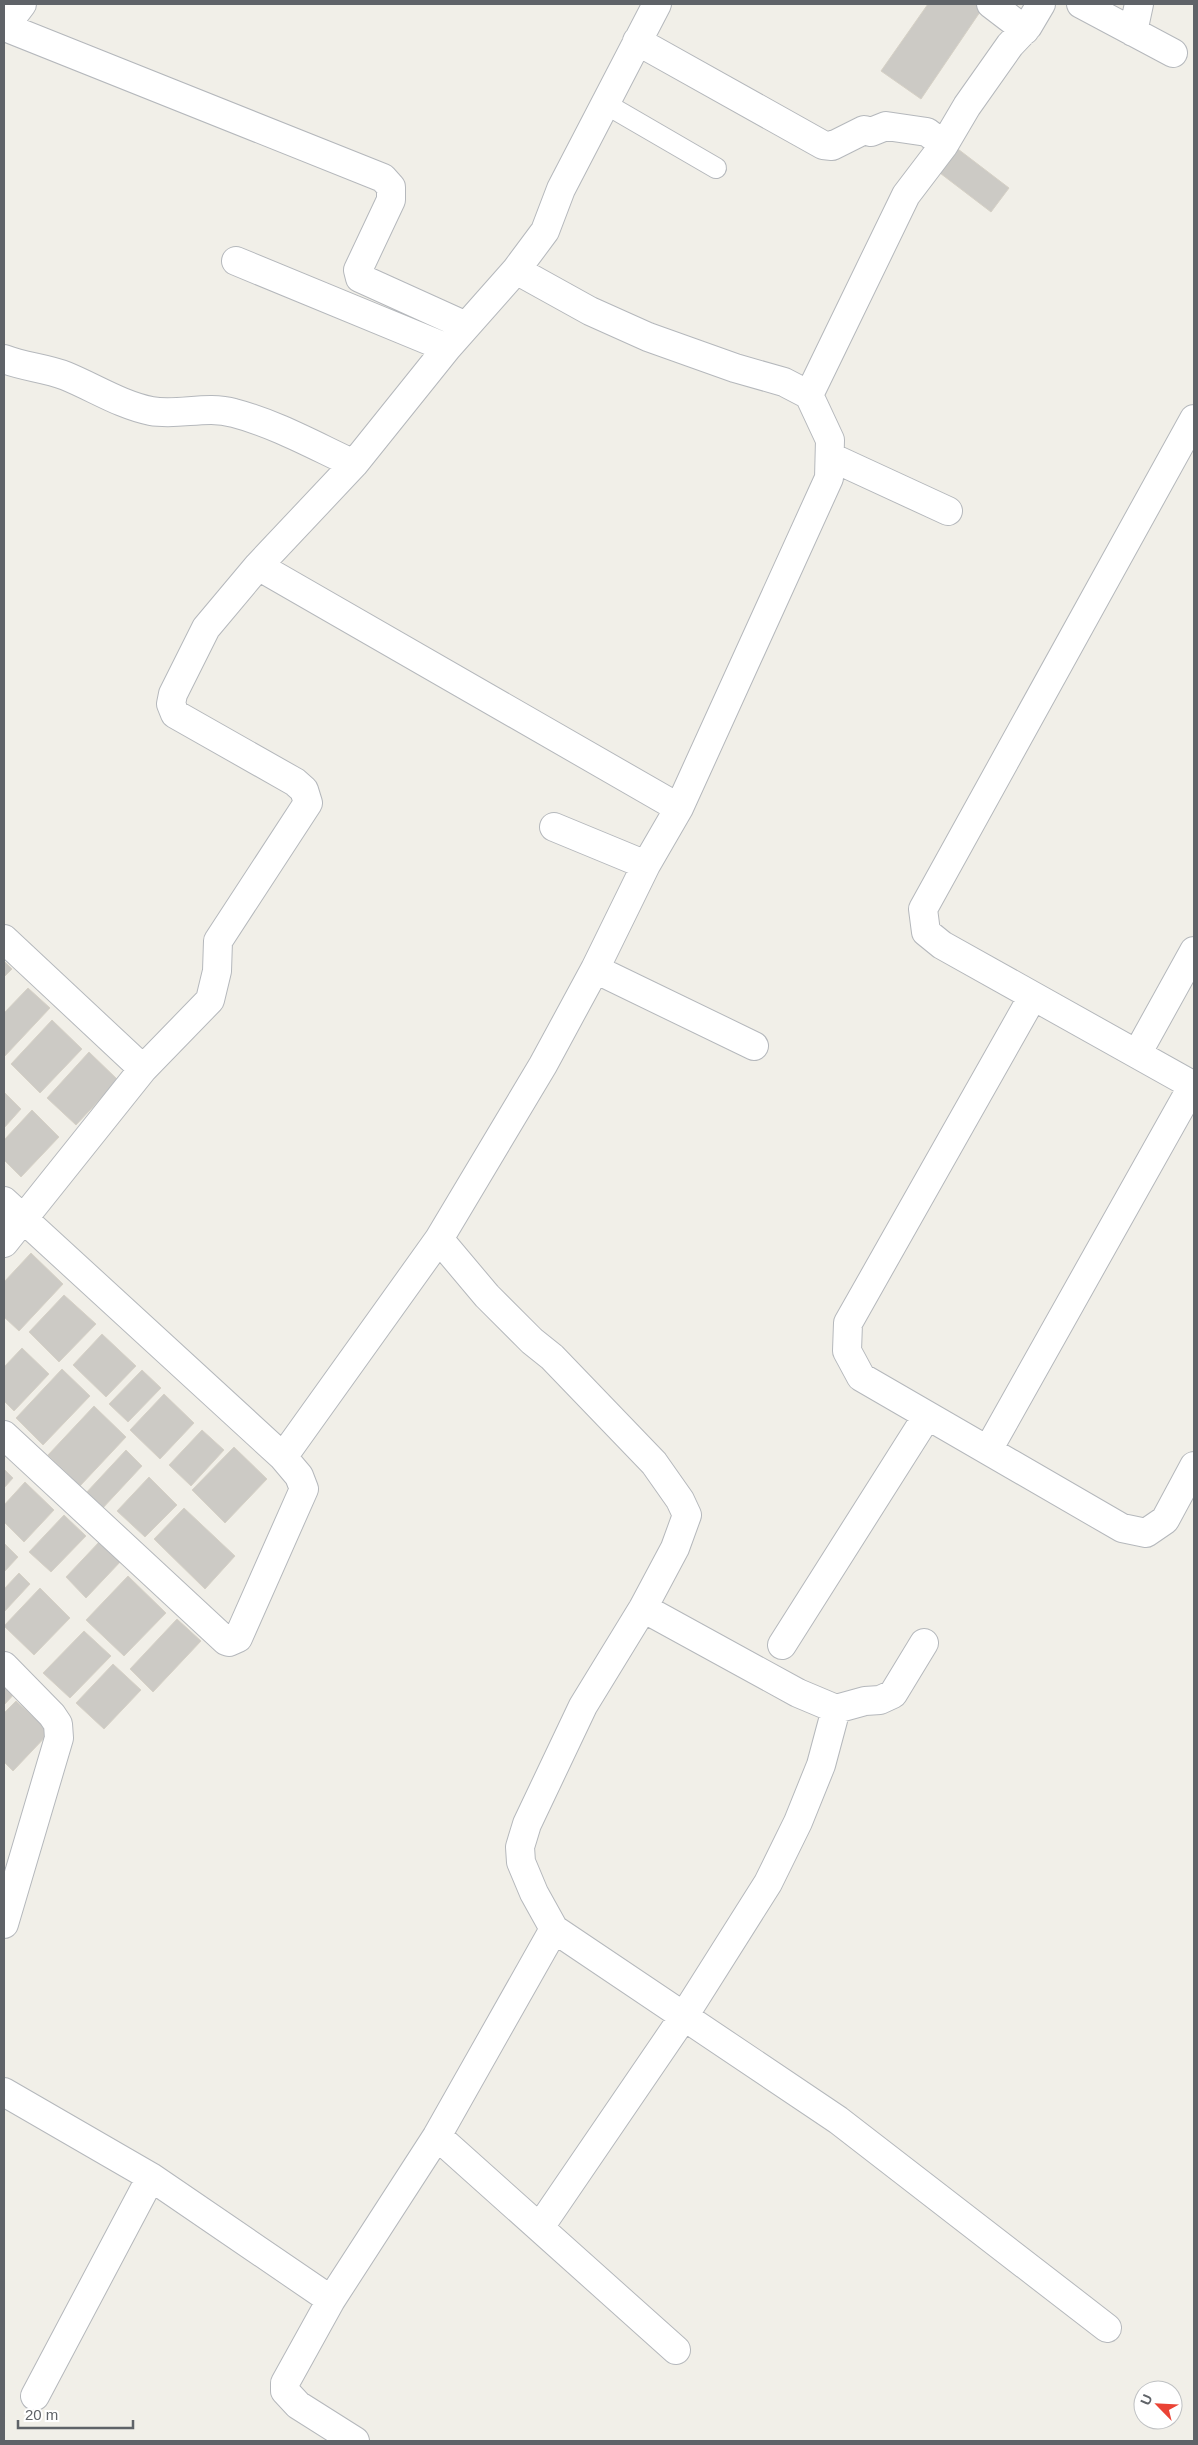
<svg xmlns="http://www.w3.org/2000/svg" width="1198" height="2445" viewBox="0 0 1198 2445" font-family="Helvetica,sans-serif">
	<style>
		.building { fill: #cccac5; stroke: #d6d1c6 }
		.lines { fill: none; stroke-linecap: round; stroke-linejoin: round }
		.lane-casing { stroke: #b5b8bc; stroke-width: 22 }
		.street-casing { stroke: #b5b8bc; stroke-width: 30 }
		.lane { stroke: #fff; stroke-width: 20 }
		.street { stroke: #fff; stroke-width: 28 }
	</style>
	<rect width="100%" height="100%" fill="#f1efe8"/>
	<!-- building -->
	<path class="building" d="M 928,4 L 975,4 L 982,9 L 921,99 L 881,71 Z
		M 954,146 L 1009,188 L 991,212 L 936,170 Z
		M 4,961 L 12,969 L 4,977 Z
		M 28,988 L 50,1008 L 4,1057 L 4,1013 Z
		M 52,1020 L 82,1049 L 40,1093 L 11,1064 Z
		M 89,1052 L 118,1080 L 76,1125 L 47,1098 Z
		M 4,1092 L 21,1109 L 4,1128 Z
		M 32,1110 L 59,1137 L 21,1177 L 4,1160 L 4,1140 Z
		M 31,1253 L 63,1284 L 19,1331 L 4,1317 L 4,1282 Z
		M 64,1295 L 96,1324 L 59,1362 L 29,1332 Z
		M 102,1334 L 136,1366 L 106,1397 L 73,1365 Z
		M 22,1348 L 49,1374 L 14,1411 L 4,1401 L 4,1367 Z
		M 62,1369 L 90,1396 L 43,1445 L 16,1418 Z
		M 142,1370 L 161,1388 L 128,1422 L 109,1404 Z
		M 164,1394 L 194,1423 L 160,1459 L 130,1430 Z
		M 94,1406 L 126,1437 L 80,1486 L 48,1455 Z
		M 202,1430 L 224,1450 L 191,1486 L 169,1465 Z
		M 234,1447 L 267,1479 L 225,1523 L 192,1490 Z
		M 126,1450 L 142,1466 L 101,1510 L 85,1494 Z
		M 4,1469 L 13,1478 L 4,1488 Z
		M 149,1477 L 177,1505 L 145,1537 L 117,1511 Z
		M 25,1482 L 54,1510 L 24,1542 L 4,1522 L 4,1505 Z
		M 184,1508 L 235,1556 L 205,1589 L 154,1539 Z
		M 64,1515 L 86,1536 L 51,1572 L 29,1552 Z
		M 101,1540 L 122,1560 L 86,1598 L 66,1577 Z
		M 4,1543 L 18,1557 L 4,1572 Z
		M 19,1573 L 30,1584 L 4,1612 L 4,1589 Z
		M 128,1576 L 166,1613 L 124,1656 L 86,1620 Z
		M 40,1588 L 70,1618 L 34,1655 L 4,1626 Z
		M 177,1619 L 201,1641 L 153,1692 L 130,1669 Z
		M 84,1631 L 111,1656 L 70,1698 L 43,1673 Z
		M 113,1664 L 141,1690 L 104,1729 L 76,1703 Z
		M 4,1678 L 17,1691 L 4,1705 Z
		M 16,1701 L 50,1732 L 13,1771 L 4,1762 L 4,1713 Z"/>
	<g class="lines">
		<!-- lane casing -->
		<g class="lane-casing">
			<path id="lane" d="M 604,103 L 716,168"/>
		</g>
		<!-- street casing -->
		<g class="street-casing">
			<path id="street" d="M 991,4 L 1025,30
				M 1081,4 L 1173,53
				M 5,27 L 383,178 L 391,187 L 391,200 L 358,270 L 360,278 L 466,326
				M 4,28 L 22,4
				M 1133,32 L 1139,4
				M 637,41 L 823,145 L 832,146 L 864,130 L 871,132 L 886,126 L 927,132 L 944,145 L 906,195 L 809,395
				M 944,145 L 967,106 L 1010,45 L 1028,26 L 1041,4
				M 236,261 L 447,348
				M 4,359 C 24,367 46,368 66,376 C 95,388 121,405 151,411 C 179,416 206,405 234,413 C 276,424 315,446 354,464
				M 1194,419 L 923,909 L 926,932 L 942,945 L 1194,1086
				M 831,457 L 948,511
				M 258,566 L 679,808
				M 554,827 L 646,865
				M 4,939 L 143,1069
				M 595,969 L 754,1046
				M 1033,996 L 848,1323 L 847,1351 L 861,1377 L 1122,1528 L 1146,1533 L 1165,1520 L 1194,1466
				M 1137,1054 L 1194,951
				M 4,1201 L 283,1457 L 299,1476 L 304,1489 L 238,1638 L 229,1642 L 226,1641 L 4,1435
				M 4,1243 L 143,1069 L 210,1000 L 217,971 L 218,941 L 308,803 L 304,790 L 295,782 L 175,714 L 171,704 L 173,694 L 206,628 L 258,566 L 354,464 L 447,348 L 516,270
				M 988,1450 L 1193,1085
				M 283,1457 L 439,1239
				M 643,1608 L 798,1693 L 836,1709 L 865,1701 L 880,1700 L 893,1694 L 924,1643
				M 782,1645 L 927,1416
				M 4,1666 L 52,1715 L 58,1724 L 59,1738 L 4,1924
				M 554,1929 L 838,2120 L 1107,2328
				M 4,2092 L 151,2177 L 331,2300 L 437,2136 L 554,1929 L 534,1893 L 521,1862 L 520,1847 L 527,1824 L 583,1706 L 643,1608 L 675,1548 L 687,1515 L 680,1500 L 654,1463 L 552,1357 L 532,1341 L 487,1296 L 439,1239 L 543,1065 L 595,969 L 646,865 L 679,808 L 829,478 L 830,440 L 809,395 L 784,382 L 735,368 L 648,337 L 590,311 L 516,270 L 545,231 L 561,189 L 657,4
				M 437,2136 L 676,2350
				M 540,2227 L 684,2016 L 768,1883 L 798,1822 L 821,1765 L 836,1709
				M 331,2300 L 285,2383 L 285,2391 L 298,2405 L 355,2441
				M 35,2396 L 151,2177"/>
		</g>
		<!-- lane -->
		<use href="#lane" class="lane"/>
		<!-- street -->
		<use href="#street" class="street"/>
	</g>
	<!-- border -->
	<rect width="1198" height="2445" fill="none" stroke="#5f6368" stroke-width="10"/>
	<!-- north arrow -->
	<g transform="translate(1158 2405) rotate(294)"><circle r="24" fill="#ffffff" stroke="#bfc1c3"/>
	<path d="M0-4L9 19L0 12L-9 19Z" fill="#ea4335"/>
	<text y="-8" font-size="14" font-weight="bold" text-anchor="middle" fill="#5f6368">U</text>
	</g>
	<!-- scale -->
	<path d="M18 2420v8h115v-8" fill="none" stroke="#5f6368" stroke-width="2.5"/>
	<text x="25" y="2420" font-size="15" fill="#5f6368" stroke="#ffffff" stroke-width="4" paint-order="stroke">20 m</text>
</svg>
